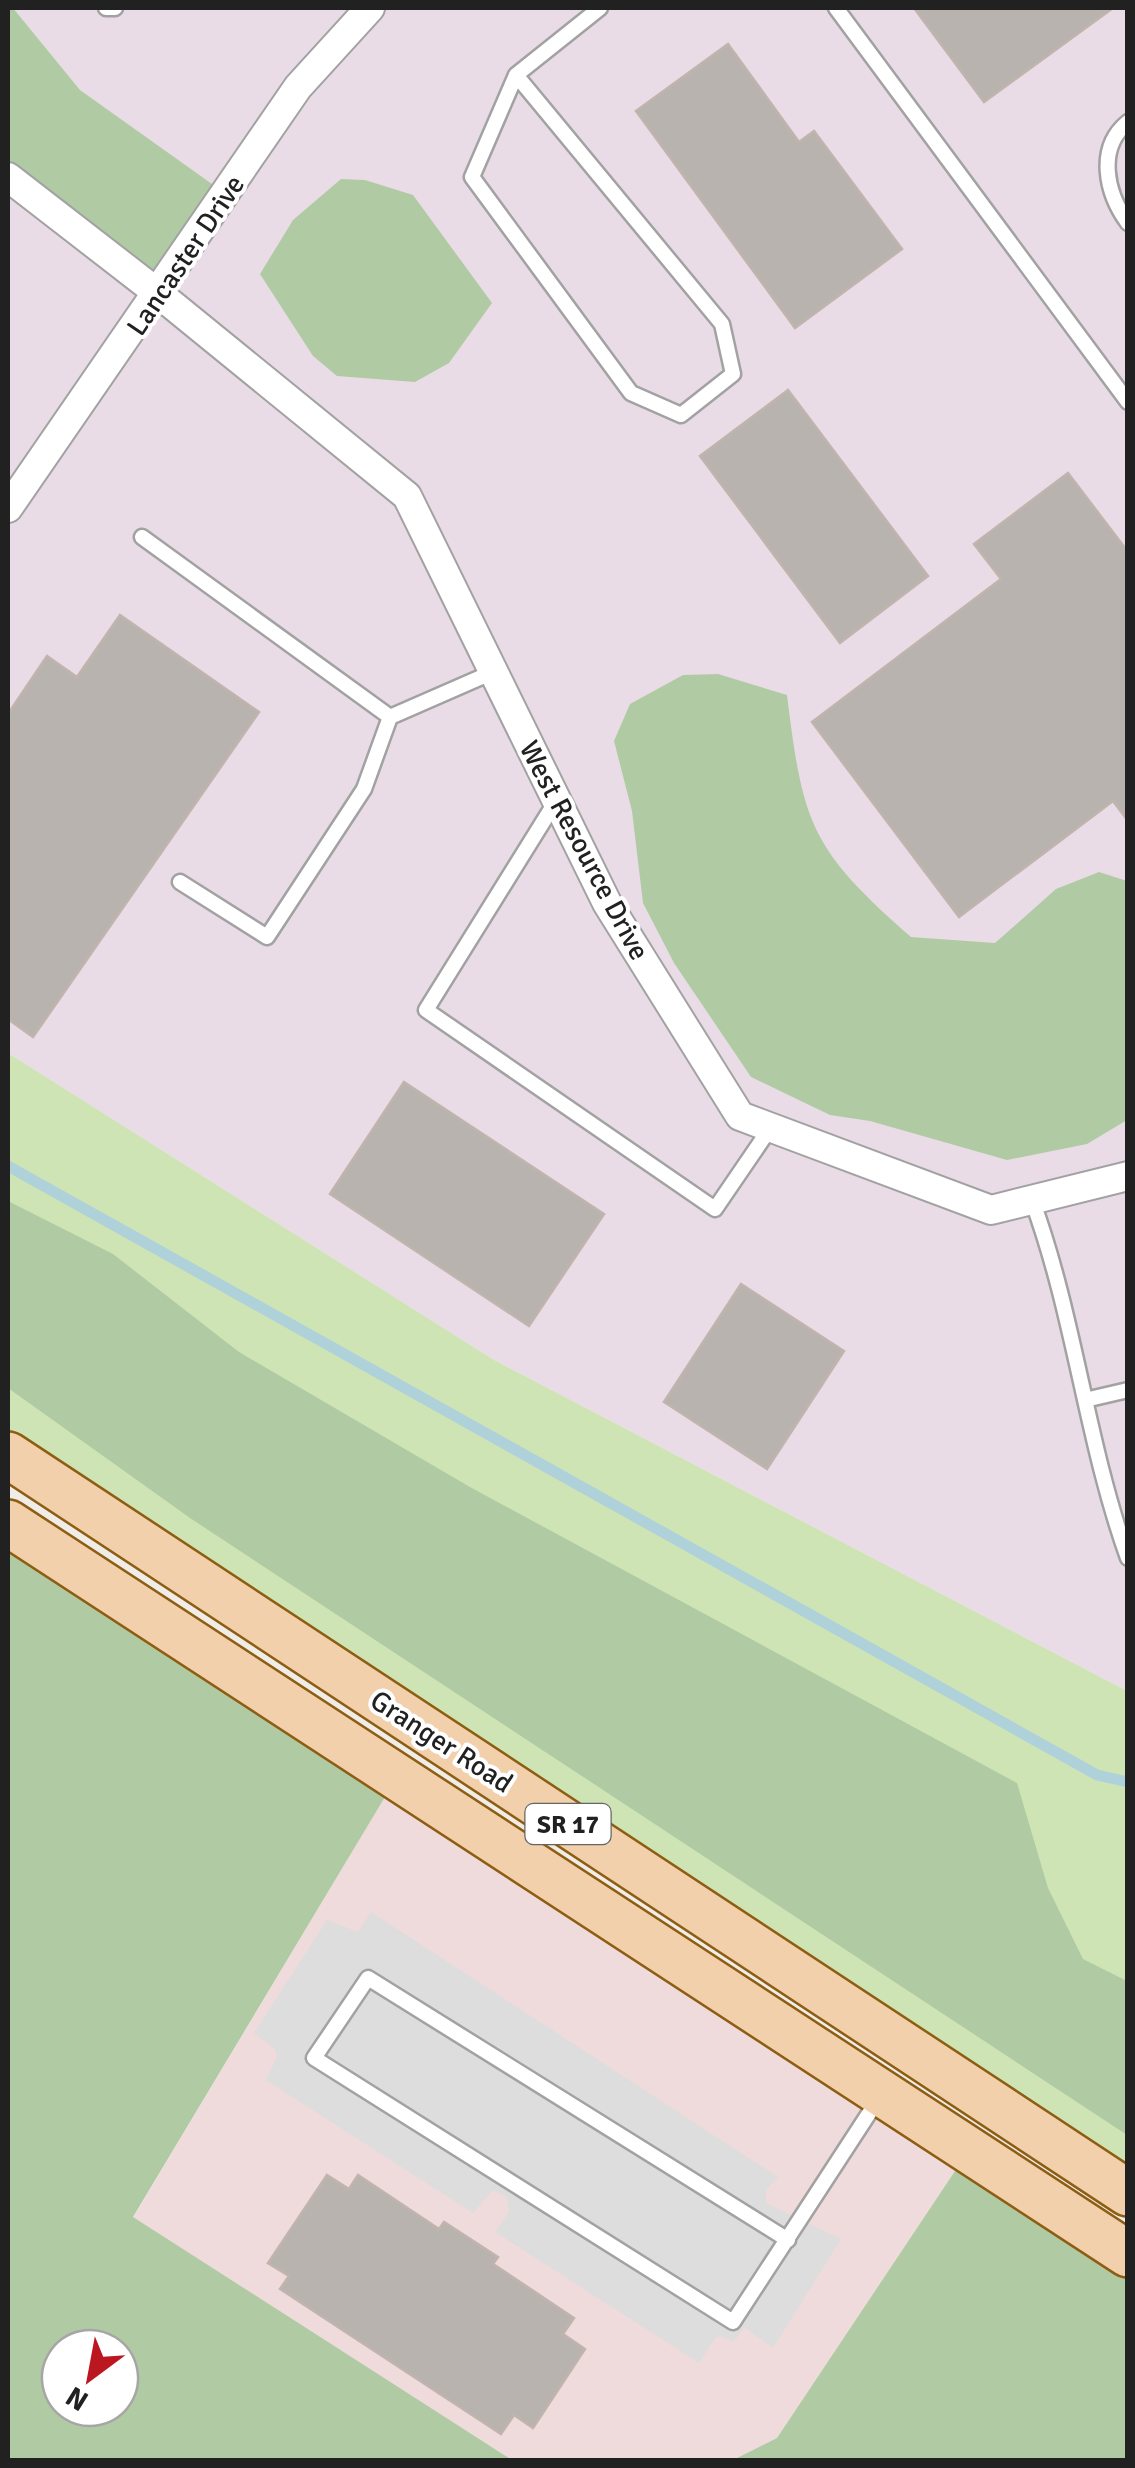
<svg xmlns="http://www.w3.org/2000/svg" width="1135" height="2468" viewBox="0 0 1135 2468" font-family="Signika,sans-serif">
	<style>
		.commercial { fill: #efdbdb }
		.industrial { fill: #e9dce7 }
		.grass { fill: #cfe4b5 }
		.forest { fill: #b0cba3; fill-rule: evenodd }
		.parking { fill: #ddd }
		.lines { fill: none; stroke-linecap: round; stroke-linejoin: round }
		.stream { stroke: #afd1d9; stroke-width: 11 }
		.building { fill: #b9b3af; stroke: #c0b4ad; stroke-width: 2.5 }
		.service-casing { stroke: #a2a2a2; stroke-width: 19 }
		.minor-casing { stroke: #a2a2a2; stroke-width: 32 }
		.primary-casing { stroke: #8d5d12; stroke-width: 50 }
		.service { stroke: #fff; stroke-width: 14 }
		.minor { stroke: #fff; stroke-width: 28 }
		.primary { stroke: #f2d0ac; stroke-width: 45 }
		.labels { text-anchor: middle; stroke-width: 8; stroke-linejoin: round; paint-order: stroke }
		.shield { fill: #fff; stroke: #646464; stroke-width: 2.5 }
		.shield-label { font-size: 25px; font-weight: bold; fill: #212121 }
		.street-label { font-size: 28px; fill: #212121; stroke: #fff }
	</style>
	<rect width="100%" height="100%" fill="#f0ede9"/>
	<!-- commercial -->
	<path class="commercial" d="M 397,1777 L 969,2150 L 777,2438 L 733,2460 L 512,2460 L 133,2218 Z"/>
	<!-- industrial -->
	<path class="industrial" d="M 13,8 L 1127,8 L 1127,1691 L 494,1360 L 8,1053 L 8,177 L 226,195 L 80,90 Z"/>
	<!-- grass -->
	<path class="grass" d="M 8,1053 L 494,1360 L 1127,1691 L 1127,2193 L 8,1455 Z"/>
	<!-- forest -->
	<path class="forest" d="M 8,8 L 13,8 L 80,90 L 226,194 L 159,294 L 8,177 Z
		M 341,179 L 365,180 L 413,195 L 492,303 L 449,363 L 415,382 L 337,376 L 313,356 L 260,274 L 293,220 Z
		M 718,674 L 787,695 C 803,825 811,849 911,937 L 995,943 L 1056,889 L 1099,872 L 1127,881 L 1127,1120 L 1087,1144 L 1007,1160 L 870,1121 L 830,1115 L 751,1077 L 674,963 L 643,903 L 632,811 L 614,741 L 630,704 L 683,675 Z
		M 8,1201 L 113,1254 L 239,1352 L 470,1487 L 1017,1783 L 1048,1888 L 1083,1959 L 1127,1981 L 1127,2135 L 190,1518 L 8,1388 Z
		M 8,1523 L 397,1777 L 133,2217 L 512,2460 L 8,2460 ZM 60,2348 L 120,2348 L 120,2408 L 60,2408 Z
		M 969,2150 L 1127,2254 L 1127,2460 L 733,2460 L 777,2438 Z"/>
	<!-- parking -->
	<path class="parking" d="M 371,1912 L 778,2177 L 766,2190 L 766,2203 L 841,2239 L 773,2348 L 744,2327 L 734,2342 L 721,2336 L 715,2338 L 699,2363 L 495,2232 L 509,2212 L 507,2197 L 493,2190 L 473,2213 L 266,2080 L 277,2056 L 275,2049 L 254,2033 L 327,1920 L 358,1932 Z"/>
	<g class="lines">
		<!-- stream -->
		<path class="stream" d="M 8,1166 L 1097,1775 L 1128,1782"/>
	</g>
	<!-- building -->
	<path class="building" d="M 914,8 L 1113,8 L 984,102 Z
		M 728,44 L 799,142 L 814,131 L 902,249 L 795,328 L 636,111 Z
		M 788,390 L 928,576 L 840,643 L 700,456 Z
		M 1068,473 L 1128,552 L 1128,821 L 1113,801 L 959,917 L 812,722 L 1001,579 L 974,544 Z
		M 120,615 L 259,712 L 33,1037 L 8,1019 L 8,714 L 47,656 L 77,677 Z
		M 404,1082 L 604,1214 L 529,1326 L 330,1194 Z
		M 741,1284 L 844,1351 L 767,1469 L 664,1402 Z
		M 327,2175 L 349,2189 L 358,2175 L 439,2229 L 444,2222 L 498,2257 L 493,2264 L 574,2318 L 563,2334 L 585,2349 L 533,2428 L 514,2415 L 501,2434 L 280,2289 L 289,2276 L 268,2263 Z"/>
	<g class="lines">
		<!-- service casing -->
		<g class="service-casing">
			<path id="service" d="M 106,8 L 115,8
				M 836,8 L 1128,402
				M 516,75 L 722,324 L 733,374 L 681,415 L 631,393 L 472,177 L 516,75 L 600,8
				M 1128,122 C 1096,148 1106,193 1128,223
				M 142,537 L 390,717 L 493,672
				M 556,801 L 426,1010 L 715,1209 L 771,1127
				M 180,882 L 267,937 L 364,789 L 390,717
				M 1032,1200 C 1075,1317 1086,1441 1128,1558
				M 1085,1400 L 1128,1390
				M 788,2240 L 368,1978 L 314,2058 L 733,2322 L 879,2098"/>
		</g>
		<!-- minor casing -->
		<g class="minor-casing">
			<path id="minor" d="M 8,177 L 159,294 L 407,496 L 607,903 L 740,1116 L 991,1210 L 1128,1176
				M 8,508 L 298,87 L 370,8"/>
		</g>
		<!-- primary casing -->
		<g class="primary-casing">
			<path id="primary" d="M 8,1455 L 1128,2193
				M 8,1523 L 1128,2254"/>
		</g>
		<!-- service -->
		<use href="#service" class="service"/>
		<!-- minor -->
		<use href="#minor" class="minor"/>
		<!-- primary -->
		<use href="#primary" class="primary"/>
	</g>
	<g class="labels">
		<!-- shield labels -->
		<rect class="shield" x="525.5" y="1804" width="85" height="40" rx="8"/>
		<g class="shield-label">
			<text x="568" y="1833">SR 17</text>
		</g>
		<!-- street labels -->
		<g class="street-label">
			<text transform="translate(185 255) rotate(-56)" y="10">Lancaster Drive</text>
			<text transform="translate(585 850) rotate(62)" y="10">West Resource Drive</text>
			<text transform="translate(442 1741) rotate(33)" y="10">Granger Road</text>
		</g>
	</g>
	<!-- border -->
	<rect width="1135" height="2468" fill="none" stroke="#212121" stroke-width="20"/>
	<!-- north arrow -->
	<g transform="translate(90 2378) rotate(212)"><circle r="48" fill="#ffffff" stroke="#a6a6a6" stroke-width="2.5"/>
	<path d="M0-8L18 38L0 25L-18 38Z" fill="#bb1720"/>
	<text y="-15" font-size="28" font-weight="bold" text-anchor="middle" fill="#212121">N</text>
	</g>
</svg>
